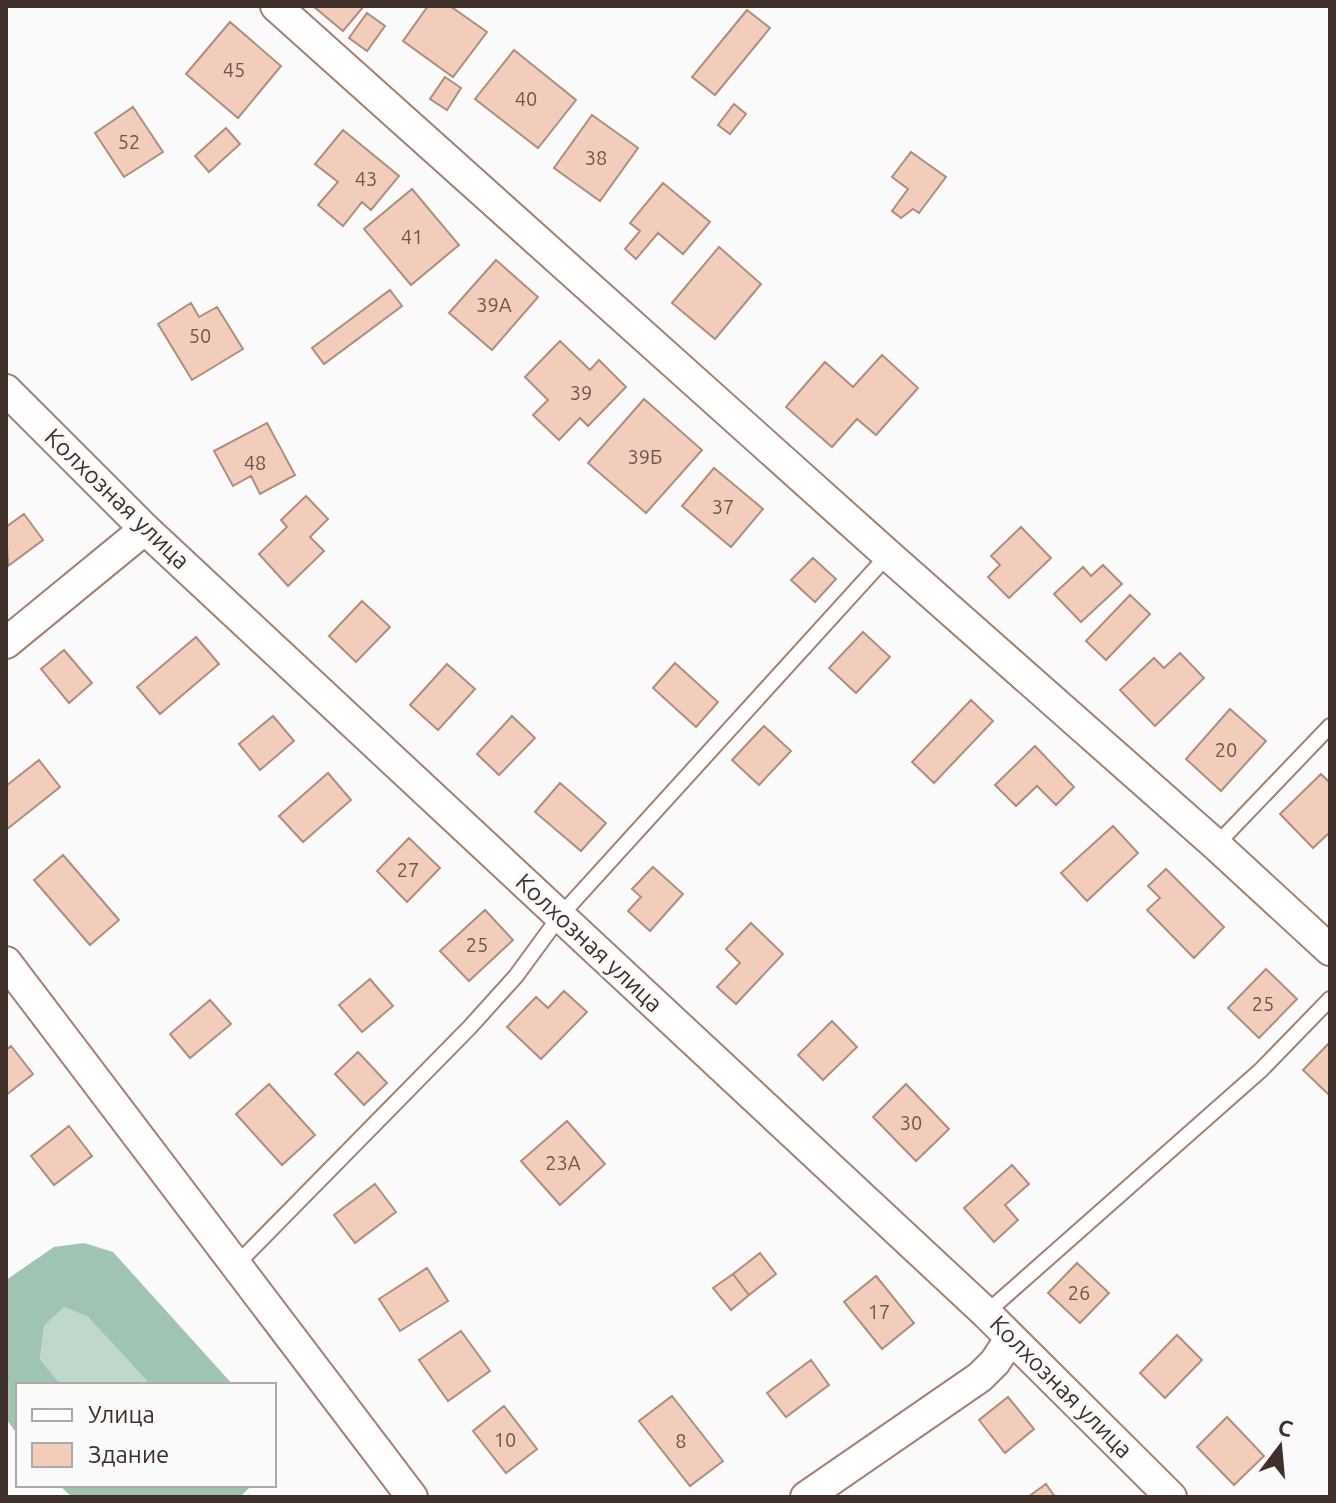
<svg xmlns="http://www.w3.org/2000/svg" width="1336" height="1503" viewBox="0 0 1336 1503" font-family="Ubuntu,sans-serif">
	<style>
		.green { fill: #bfd8ca }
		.forest { fill: #9fc4b1 }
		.building { fill: #f3cdbc; stroke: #b08d7d; stroke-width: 2 }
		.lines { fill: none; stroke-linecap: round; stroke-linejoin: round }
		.service-casing { stroke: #a48172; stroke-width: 18 }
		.minor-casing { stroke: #a48172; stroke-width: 34 }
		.service { stroke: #fff; stroke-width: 14 }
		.minor { stroke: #fff; stroke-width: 30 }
		.labels { text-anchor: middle; stroke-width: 6; stroke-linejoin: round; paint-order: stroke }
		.number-label { font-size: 20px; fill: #6c574e }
		.street-label { font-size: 24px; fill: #3f3029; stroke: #fafafa }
	</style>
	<rect width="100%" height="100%" fill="#fafafa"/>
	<!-- green -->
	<path class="green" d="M 64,1307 L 88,1317 L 151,1385 L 61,1385 L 40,1359 L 44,1326 Z"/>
	<!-- forest -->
	<path class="forest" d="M 84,1243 L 113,1252 L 233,1385 L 151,1385 L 88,1317 L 64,1307 L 44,1326 L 40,1359 L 61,1385 L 18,1385 L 18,1435 L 6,1419 L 6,1280 L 54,1247 Z
		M 59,1485 L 252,1485 L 240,1497 L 72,1497 Z"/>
	<!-- building -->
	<path class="building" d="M 313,6 L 364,6 L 343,31 Z
		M 428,6 L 450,6 L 487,32 L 453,77 L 403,41 Z
		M 747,10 L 770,28 L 715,95 L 692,77 Z
		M 367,13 L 385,26 L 367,51 L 349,38 Z
		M 230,22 L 281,66 L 238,118 L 186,74 Z
		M 514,50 L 576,100 L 538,148 L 475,99 Z
		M 445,77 L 461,88 L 447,110 L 430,99 Z
		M 734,104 L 746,114 L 730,134 L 718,125 Z
		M 133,107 L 163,152 L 124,177 L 95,133 Z
		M 592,115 L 638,148 L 600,201 L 554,168 Z
		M 226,128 L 240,144 L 209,172 L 195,156 Z
		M 343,130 L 399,176 L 371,210 L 362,202 L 343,226 L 318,205 L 338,182 L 315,164 Z
		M 911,152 L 946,177 L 919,213 L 913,209 L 901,218 L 892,211 L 908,189 L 892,177 Z
		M 663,183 L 710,222 L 683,254 L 658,233 L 636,259 L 625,249 L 640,231 L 630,223 Z
		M 412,189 L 459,245 L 411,285 L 364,229 Z
		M 719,247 L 761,284 L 715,339 L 672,303 Z
		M 496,260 L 538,297 L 492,350 L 449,313 Z
		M 390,290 L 402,306 L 324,364 L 312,348 Z
		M 191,303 L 199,317 L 217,307 L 243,349 L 192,380 L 158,324 Z
		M 560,341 L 590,370 L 599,360 L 626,387 L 588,426 L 580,418 L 559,440 L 533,415 L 548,400 L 525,377 Z
		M 882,355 L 918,388 L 876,435 L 857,419 L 832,447 L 786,407 L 825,362 L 853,387 Z
		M 644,399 L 702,450 L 646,513 L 588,463 Z
		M 267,423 L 295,475 L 260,494 L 251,476 L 233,486 L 214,451 Z
		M 714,468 L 763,509 L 731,547 L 682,506 Z
		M 306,496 L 328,519 L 310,537 L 324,551 L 288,586 L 259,554 L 287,527 L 281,520 Z
		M 24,514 L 43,540 L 8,566 L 6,527 Z
		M 1021,527 L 1051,558 L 1009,598 L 988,577 L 1000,565 L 991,556 Z
		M 813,558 L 836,579 L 815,602 L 791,580 Z
		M 1103,565 L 1122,584 L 1081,622 L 1054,594 L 1083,567 L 1091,576 Z
		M 1130,595 L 1150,614 L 1106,660 L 1086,641 Z
		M 362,601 L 390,627 L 356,662 L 329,636 Z
		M 863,632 L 890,657 L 856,693 L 829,668 Z
		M 196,637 L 219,664 L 160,714 L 137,687 Z
		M 64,650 L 92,683 L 69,703 L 41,669 Z
		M 1180,653 L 1204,678 L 1155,726 L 1120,690 L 1154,658 L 1164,668 Z
		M 675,663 L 718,702 L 696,727 L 653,688 Z
		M 447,664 L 475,689 L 438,730 L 410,705 Z
		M 971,700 L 993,721 L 934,783 L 912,762 Z
		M 1230,709 L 1266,741 L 1221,791 L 1186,759 Z
		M 273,716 L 294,741 L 260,770 L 239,744 Z
		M 512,716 L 535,738 L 499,775 L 477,754 Z
		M 764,726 L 791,751 L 759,785 L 732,760 Z
		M 1035,746 L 1074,787 L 1056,805 L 1037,786 L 1016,806 L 995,785 Z
		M 39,760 L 60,787 L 6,830 L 6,786 Z
		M 328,773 L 351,800 L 303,842 L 279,816 Z
		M 1321,774 L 1330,783 L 1330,832 L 1313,848 L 1280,814 Z
		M 560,783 L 606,823 L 581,851 L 535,812 Z
		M 1113,826 L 1138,853 L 1087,901 L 1061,873 Z
		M 409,838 L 440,868 L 407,902 L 377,871 Z
		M 63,855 L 119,920 L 90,945 L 34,880 Z
		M 653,867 L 683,894 L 650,931 L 628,911 L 641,897 L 632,889 Z
		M 1166,869 L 1224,927 L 1194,958 L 1147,910 L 1160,898 L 1148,886 Z
		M 485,910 L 513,940 L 469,981 L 440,951 Z
		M 751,923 L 783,954 L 736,1004 L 717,987 L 740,963 L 726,949 Z
		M 1266,969 L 1297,999 L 1259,1038 L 1228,1008 Z
		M 370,979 L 393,1006 L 362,1032 L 339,1005 Z
		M 564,991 L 587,1012 L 541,1059 L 507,1027 L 536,997 L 548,1008 Z
		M 210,1000 L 231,1024 L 190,1058 L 170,1034 Z
		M 832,1021 L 857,1047 L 823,1080 L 798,1055 Z
		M 1330,1042 L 1330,1096 L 1303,1070 Z
		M 11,1046 L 33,1074 L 6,1095 L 6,1050 Z
		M 358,1052 L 387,1083 L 364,1105 L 335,1074 Z
		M 269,1084 L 315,1135 L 282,1165 L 236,1114 Z
		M 906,1084 L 949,1129 L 916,1161 L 873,1117 Z
		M 567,1121 L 605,1164 L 560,1205 L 521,1161 Z
		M 69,1126 L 92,1156 L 54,1185 L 31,1156 Z
		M 1012,1165 L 1029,1184 L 1005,1205 L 1018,1220 L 994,1242 L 964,1208 Z
		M 375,1184 L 396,1212 L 355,1243 L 334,1215 Z
		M 760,1253 L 776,1274 L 749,1295 L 733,1274 Z
		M 1077,1263 L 1109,1293 L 1080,1323 L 1048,1293 Z
		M 427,1268 L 448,1301 L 400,1331 L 379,1299 Z
		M 733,1274 L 749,1295 L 731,1310 L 713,1288 Z
		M 876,1276 L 914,1323 L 882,1349 L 844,1302 Z
		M 461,1331 L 490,1371 L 448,1401 L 419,1360 Z
		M 1177,1335 L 1202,1360 L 1165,1398 L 1140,1373 Z
		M 811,1360 L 829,1385 L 786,1417 L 767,1393 Z
		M 672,1396 L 723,1461 L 690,1486 L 639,1421 Z
		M 1008,1397 L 1034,1429 L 1005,1453 L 979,1420 Z
		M 504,1406 L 537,1449 L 506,1473 L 473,1431 Z
		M 1227,1417 L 1264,1456 L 1234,1485 L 1197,1447 Z
		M 1046,1484 L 1055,1497 L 1028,1497 Z"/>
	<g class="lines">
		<!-- service casing -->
		<g class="service-casing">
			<path id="service" d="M 1216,845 L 1330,726
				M 236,1265 L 470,1027 L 516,976 L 560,916 L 888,555
				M 986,1313 L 1261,1070 L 1330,999"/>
		</g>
		<!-- minor casing -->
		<g class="minor-casing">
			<path id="minor" d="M 276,6 L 888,555 L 1216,845 L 1330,950
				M 6,390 L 145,529 L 986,1313 L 1171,1497
				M 6,643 L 145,529
				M 6,962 L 412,1497
				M 806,1497 L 980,1377 L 995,1362 L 1010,1339"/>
		</g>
		<!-- service -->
		<use href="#service" class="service"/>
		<!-- minor -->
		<use href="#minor" class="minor"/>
	</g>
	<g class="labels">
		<!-- number labels -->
		<g class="number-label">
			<text x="234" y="77">45</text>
			<text x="526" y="106">40</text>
			<text x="129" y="149">52</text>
			<text x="596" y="165">38</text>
			<text x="366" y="186">43</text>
			<text x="412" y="244">41</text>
			<text x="494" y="312">39А</text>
			<text x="200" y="343">50</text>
			<text x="581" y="400">39</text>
			<text x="645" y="464">39Б</text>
			<text x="255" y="470">48</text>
			<text x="723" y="514">37</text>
			<text x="1226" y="757">20</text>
			<text x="408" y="877">27</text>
			<text x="477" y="952">25</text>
			<text x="1263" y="1011">25</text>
			<text x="911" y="1130">30</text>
			<text x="563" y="1170">23А</text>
			<text x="1079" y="1300">26</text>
			<text x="879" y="1319">17</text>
			<text x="505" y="1447">10</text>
			<text x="681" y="1448">8</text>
		</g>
		<!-- street labels -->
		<g class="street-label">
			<text transform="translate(117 499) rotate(44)" y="8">Колхозная улица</text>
			<text transform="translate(589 943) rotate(43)" y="8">Колхозная улица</text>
			<text transform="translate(1061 1387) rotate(45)" y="8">Колхозная улица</text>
		</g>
	</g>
	<!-- border -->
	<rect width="1336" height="1503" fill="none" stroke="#3f3029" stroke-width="16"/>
	<!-- legend -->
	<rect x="16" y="1383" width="260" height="104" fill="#fafafa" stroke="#afa9a6" stroke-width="2"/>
	<rect x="32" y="1409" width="40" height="12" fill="#ffffff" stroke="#afa9a6" stroke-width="2"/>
	<text x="88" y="1423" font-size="24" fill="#3f3029">Улица</text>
	<rect x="32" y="1443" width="40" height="24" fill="#f3cdbc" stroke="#afa9a6" stroke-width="2"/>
	<text x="88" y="1463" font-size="24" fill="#3f3029">Здание</text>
	<!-- north arrow -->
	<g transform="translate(1280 1447) rotate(16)" stroke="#fafafa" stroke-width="6" paint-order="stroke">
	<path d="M0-6L14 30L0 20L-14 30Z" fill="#3f3029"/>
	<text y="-12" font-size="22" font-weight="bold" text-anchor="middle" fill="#3f3029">С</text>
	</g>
</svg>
